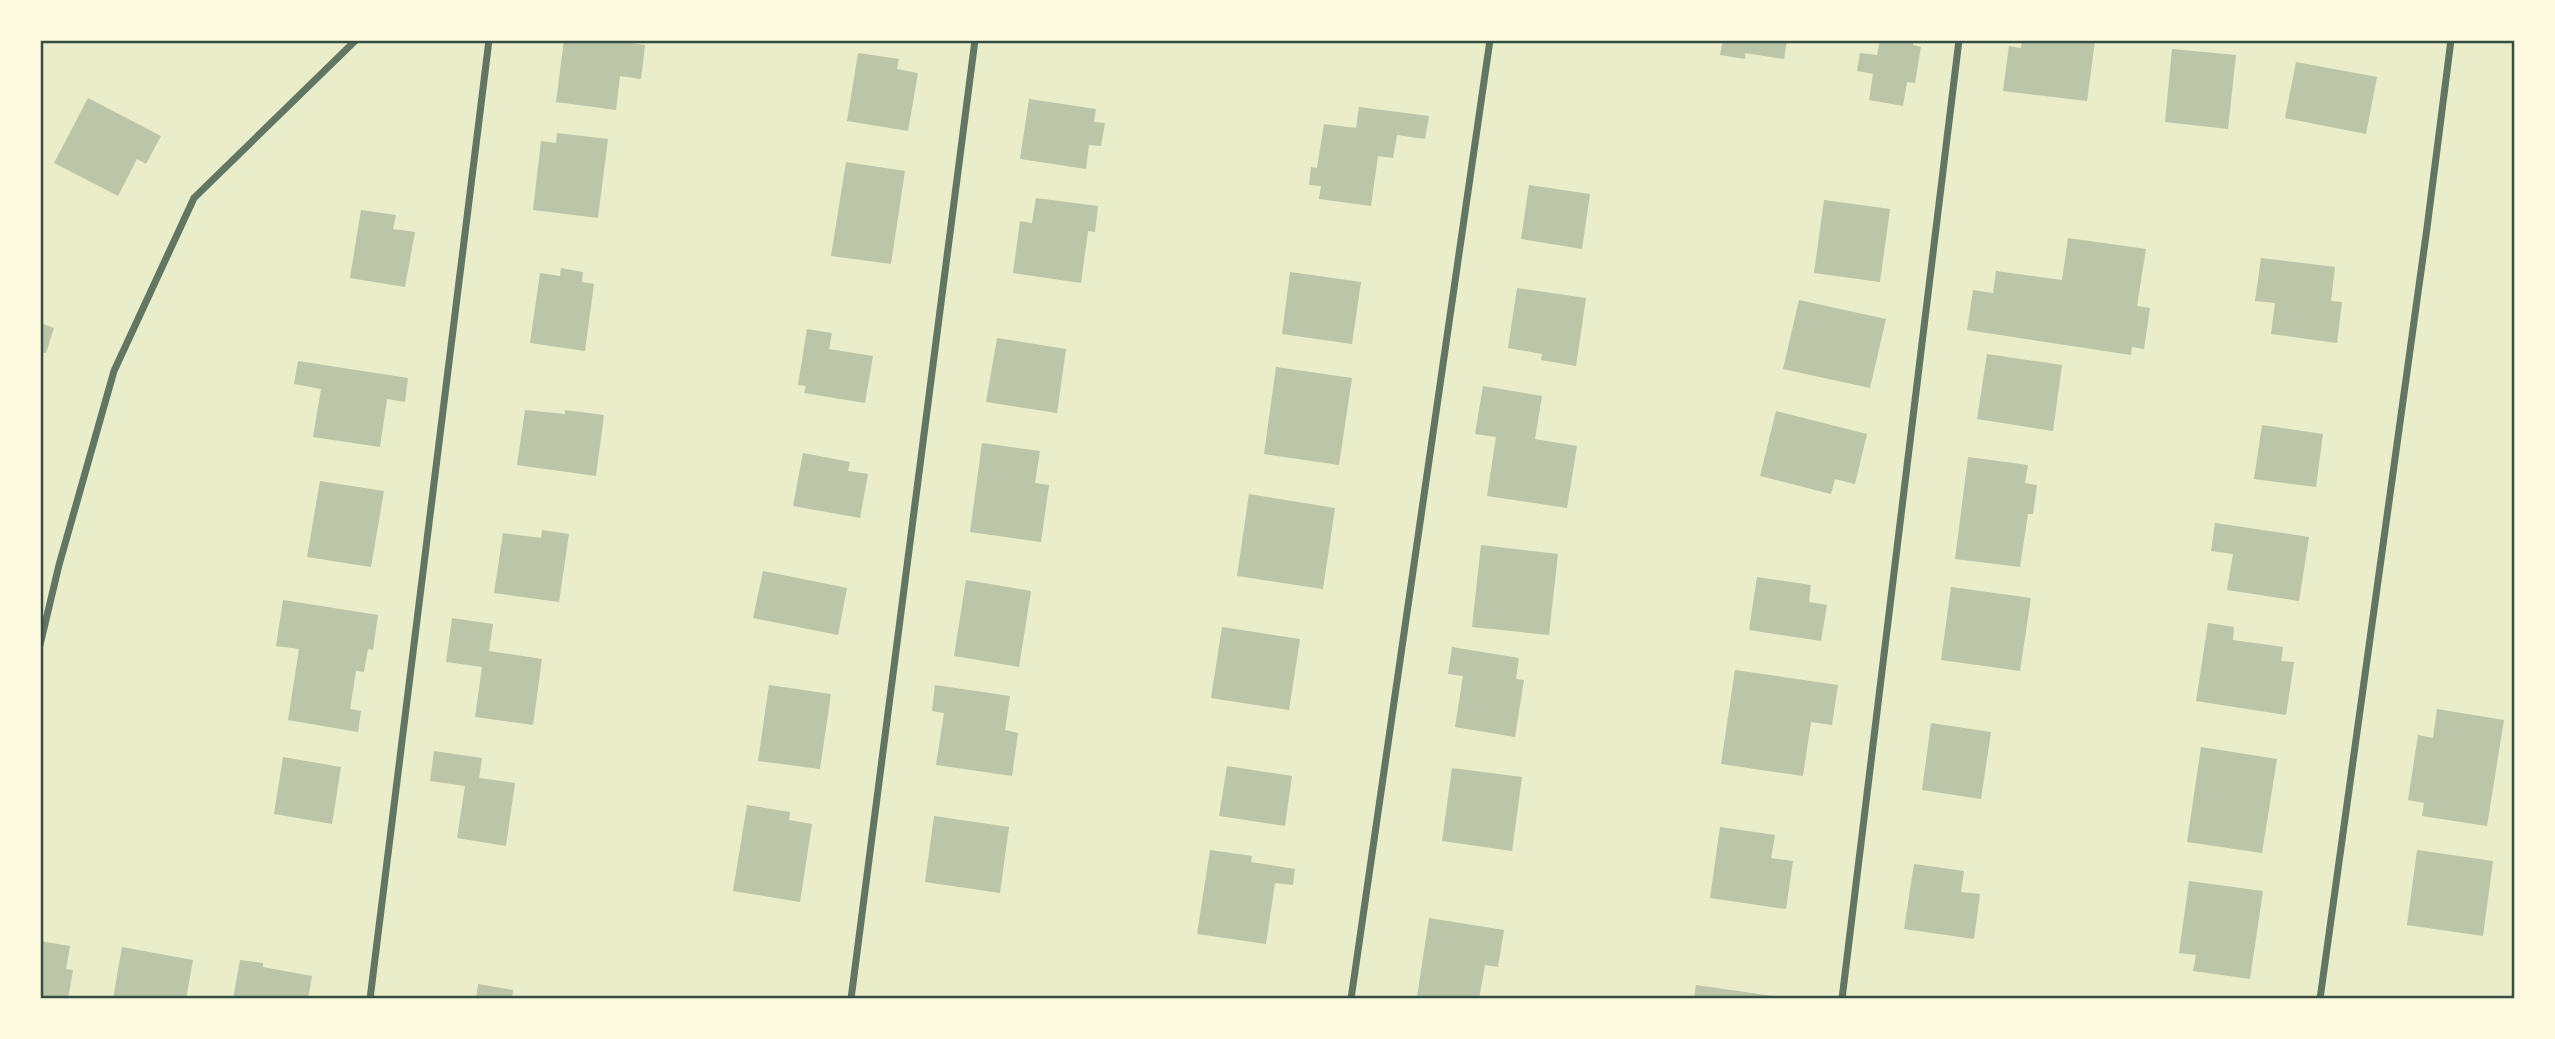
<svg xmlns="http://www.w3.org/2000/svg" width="2555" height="1039" viewBox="0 0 2555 1039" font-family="Literata,serif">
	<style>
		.building { fill: #bcc5a7 }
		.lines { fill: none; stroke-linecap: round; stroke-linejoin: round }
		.minor { stroke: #617663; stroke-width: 7 }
		.neatline { fill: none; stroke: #344e41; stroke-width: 2.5 }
	</style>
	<rect width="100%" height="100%" fill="#e9edc9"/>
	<!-- building -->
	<path class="building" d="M 564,40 L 612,40 L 645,45 L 641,79 L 620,76 L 616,110 L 556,102 Z
		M 1723,40 L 1787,40 L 1784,59 L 1745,53 L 1745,59 L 1720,55 Z
		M 1880,40 L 1914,40 L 1913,45 L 1921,47 L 1915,83 L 1907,82 L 1903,106 L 1869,100 L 1873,74 L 1857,71 L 1860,53 L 1877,55 Z
		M 2022,40 L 2095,41 L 2087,101 L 2003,91 L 2009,46 L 2021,48 Z
		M 2172,49 L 2236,55 L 2228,129 L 2165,122 Z
		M 858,53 L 899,59 L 897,69 L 918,73 L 908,131 L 847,121 Z
		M 2296,62 L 2377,77 L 2366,134 L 2285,118 Z
		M 88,98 L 161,136 L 146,164 L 137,159 L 118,196 L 54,163 Z
		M 1029,99 L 1096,109 L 1094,122 L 1105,123 L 1101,146 L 1089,145 L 1086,169 L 1020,159 Z
		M 1359,107 L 1429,116 L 1425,139 L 1397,135 L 1393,158 L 1378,156 L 1371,206 L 1319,199 L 1321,186 L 1309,185 L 1311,167 L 1317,168 L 1324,124 L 1356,128 Z
		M 557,133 L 608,139 L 598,218 L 533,210 L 541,141 L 556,143 Z
		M 846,162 L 905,171 L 891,264 L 831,256 Z
		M 1529,185 L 1590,194 L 1582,249 L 1521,239 Z
		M 1036,198 L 1098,206 L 1095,232 L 1088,231 L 1081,283 L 1013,273 L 1020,221 L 1032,223 Z
		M 1824,200 L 1890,209 L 1880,282 L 1814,273 Z
		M 361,210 L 396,215 L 393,229 L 415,232 L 405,287 L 350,278 Z
		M 2068,238 L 2146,249 L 2137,306 L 2150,308 L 2144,349 L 2132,347 L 2131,355 L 1967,330 L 1973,290 L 1993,293 L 1996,271 L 2062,280 Z
		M 2261,258 L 2335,267 L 2331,301 L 2342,302 L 2337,343 L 2271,334 L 2275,303 L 2255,301 Z
		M 561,268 L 583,272 L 582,282 L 594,284 L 585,351 L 530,343 L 540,273 L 560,276 Z
		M 1290,272 L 1361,282 L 1352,344 L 1282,334 Z
		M 1517,288 L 1586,298 L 1576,366 L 1541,360 L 1542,354 L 1508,348 Z
		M 1799,300 L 1886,319 L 1870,388 L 1783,369 Z
		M 40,323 L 54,328 L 46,353 L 40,352 Z
		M 807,329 L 832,333 L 829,349 L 873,356 L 865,403 L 804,393 L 806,386 L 798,385 Z
		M 997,338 L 1066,349 L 1057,413 L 986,402 Z
		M 1987,354 L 2062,365 L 2053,431 L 1977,419 Z
		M 298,361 L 408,378 L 405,402 L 387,399 L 380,447 L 313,437 L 321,389 L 294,384 Z
		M 1276,367 L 1352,378 L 1339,465 L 1264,454 Z
		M 1483,386 L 1542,396 L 1535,439 L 1577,446 L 1567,508 L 1487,496 L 1496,437 L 1475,434 Z
		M 525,410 L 565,414 L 565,410 L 604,415 L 596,476 L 517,465 Z
		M 1776,411 L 1867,434 L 1855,484 L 1835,479 L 1831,494 L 1760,476 Z
		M 2262,425 L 2323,434 L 2316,487 L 2254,479 Z
		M 982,443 L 1040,451 L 1035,483 L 1049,485 L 1041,542 L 970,532 Z
		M 803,453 L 850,462 L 848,471 L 868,474 L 860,518 L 793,506 Z
		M 1968,457 L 2028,465 L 2025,483 L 2037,485 L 2033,514 L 2028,514 L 2020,567 L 1955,559 Z
		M 320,481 L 384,491 L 371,567 L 307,557 Z
		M 1249,494 L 1335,508 L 1323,589 L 1237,576 Z
		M 2215,523 L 2309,537 L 2299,601 L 2227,590 L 2233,554 L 2211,551 Z
		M 542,530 L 569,534 L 559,602 L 494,593 L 503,533 L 541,538 Z
		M 1481,545 L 1558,554 L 1549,635 L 1472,627 Z
		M 763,571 L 847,588 L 838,635 L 753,618 Z
		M 1757,577 L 1811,585 L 1809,602 L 1827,605 L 1821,641 L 1749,630 Z
		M 966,580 L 1031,591 L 1019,667 L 954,656 Z
		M 1951,587 L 2031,598 L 2020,671 L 1941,660 Z
		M 283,600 L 378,615 L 373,650 L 368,649 L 364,672 L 356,671 L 350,709 L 361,711 L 358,732 L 288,720 L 299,649 L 276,646 Z
		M 452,618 L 493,624 L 489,651 L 542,659 L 533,725 L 475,717 L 482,667 L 446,662 Z
		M 2208,623 L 2234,627 L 2233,640 L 2283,647 L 2281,661 L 2294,662 L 2286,715 L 2196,701 Z
		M 1222,627 L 1300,639 L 1289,710 L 1211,698 Z
		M 1452,647 L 1519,658 L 1516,679 L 1524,680 L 1515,737 L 1455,727 L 1463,676 L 1448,674 Z
		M 1735,670 L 1838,685 L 1832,725 L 1811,722 L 1803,776 L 1721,764 Z
		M 769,685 L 831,694 L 820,769 L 758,761 Z
		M 935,685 L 1010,696 L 1005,730 L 1018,733 L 1012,776 L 936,765 L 944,713 L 932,711 Z
		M 2437,709 L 2504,720 L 2487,826 L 2422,816 L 2424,803 L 2408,800 L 2418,735 L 2433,738 Z
		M 1931,723 L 1991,732 L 1981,799 L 1922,790 Z
		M 2201,747 L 2277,759 L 2262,853 L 2187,842 Z
		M 434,751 L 482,758 L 479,778 L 515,783 L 506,846 L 457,838 L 465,786 L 430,781 Z
		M 283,757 L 341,767 L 332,824 L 274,814 Z
		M 1227,766 L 1292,776 L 1285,826 L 1219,816 Z
		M 1452,768 L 1522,777 L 1512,851 L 1442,841 Z
		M 747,805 L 790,812 L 789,820 L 812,824 L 800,902 L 733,891 Z
		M 934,816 L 1009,827 L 1000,893 L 925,882 Z
		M 1720,827 L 1775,835 L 1771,858 L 1793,861 L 1786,909 L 1710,898 Z
		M 1210,850 L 1252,856 L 1251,862 L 1295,869 L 1293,885 L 1275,883 L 1266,944 L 1197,934 Z
		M 2417,850 L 2493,861 L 2483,936 L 2407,925 Z
		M 1914,864 L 1964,871 L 1961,892 L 1980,894 L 1974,939 L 1904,929 Z
		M 2189,881 L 2263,891 L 2250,979 L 2193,971 L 2196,955 L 2179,953 Z
		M 1429,918 L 1504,930 L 1498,967 L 1485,965 L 1479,999 L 1417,997 Z
		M 40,941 L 70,946 L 66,969 L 73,970 L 68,999 L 40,999 Z
		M 122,947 L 193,960 L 186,999 L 113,999 Z
		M 240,960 L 263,963 L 263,967 L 312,976 L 308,999 L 233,999 Z
		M 478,984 L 513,990 L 512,999 L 476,999 Z
		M 1696,985 L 1773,996 L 1772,999 L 1694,999 Z"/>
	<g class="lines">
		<!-- minor -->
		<path class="minor" d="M 40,645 L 59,565 L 114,371 L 194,198 L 356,40
			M 370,999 L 489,40
			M 851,999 L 975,40
			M 1351,999 L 1490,40
			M 1842,999 L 1959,40
			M 2320,999 L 2427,228 L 2451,40"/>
	</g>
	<!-- border -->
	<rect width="2555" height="1039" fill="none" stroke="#fefae0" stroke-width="84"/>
	<rect x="42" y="42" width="2471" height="955" class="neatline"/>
</svg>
